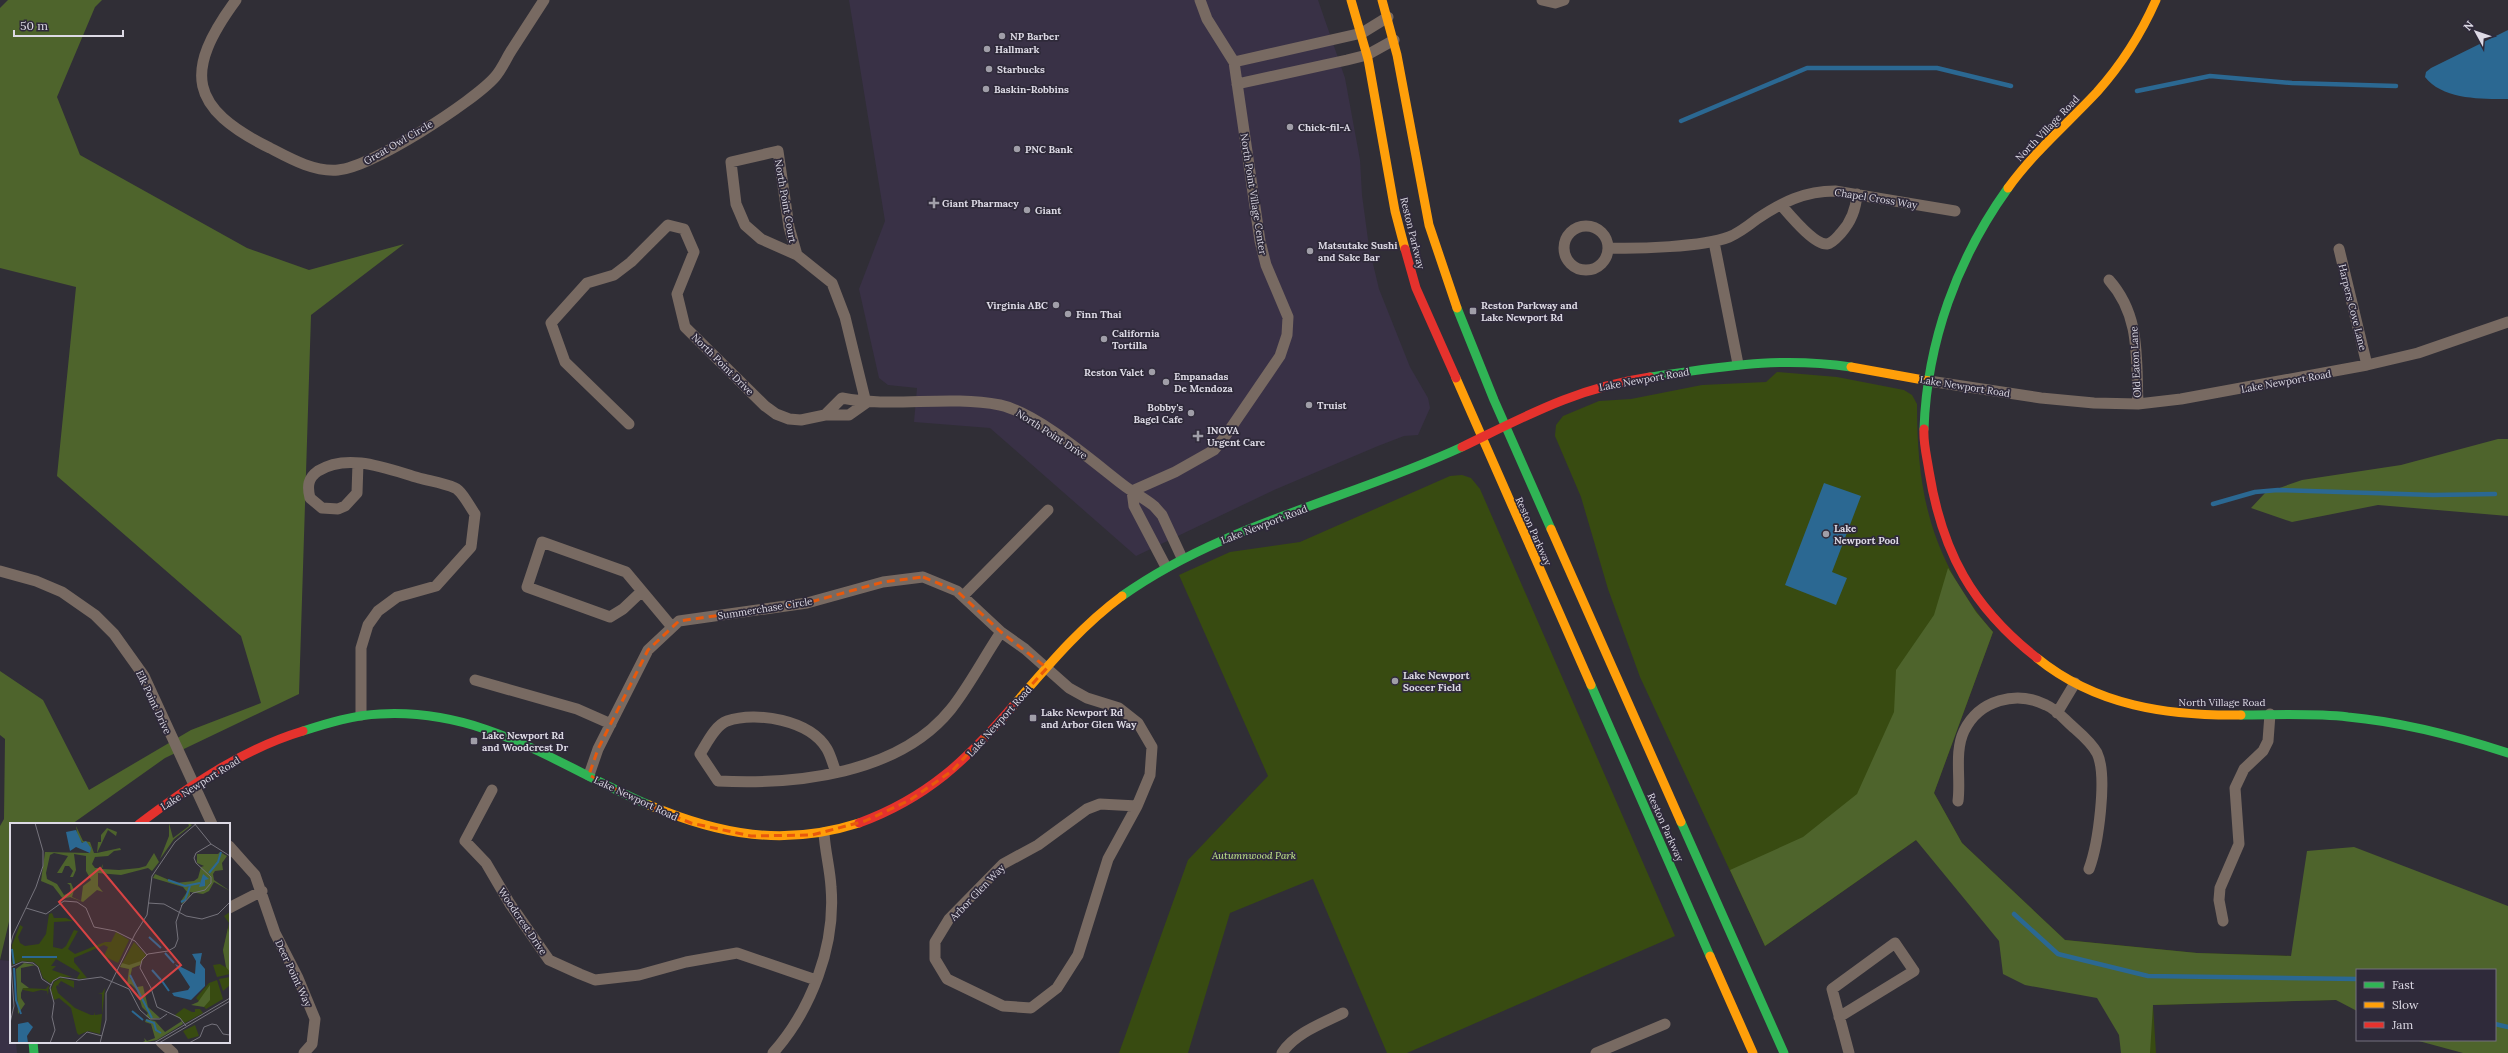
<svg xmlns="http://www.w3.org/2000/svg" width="2508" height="1053" viewBox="0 0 2508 1053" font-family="Lora,serif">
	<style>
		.built { fill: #393146 }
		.green { fill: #384b11 }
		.forest { fill: #4e642c }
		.water { fill: #2b6892 }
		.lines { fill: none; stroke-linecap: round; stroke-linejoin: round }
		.stream { stroke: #2b6892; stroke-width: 4.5 }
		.street { stroke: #786a62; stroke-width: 11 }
		.fast { stroke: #30b455; stroke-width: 9 }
		.slow { stroke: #ff9f0a; stroke-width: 9 }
		.jam { stroke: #e5322d; stroke-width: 9 }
		.marked { fill: none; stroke: #e8590c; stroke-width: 3; stroke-dasharray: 8 5; stroke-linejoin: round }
		.poi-dot { fill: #a09ea8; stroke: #2f2a3a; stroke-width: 1.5 }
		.labels { text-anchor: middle; stroke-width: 3.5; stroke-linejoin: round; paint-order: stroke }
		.poi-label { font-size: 10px; font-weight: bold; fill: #dddae5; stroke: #2f2a3a; text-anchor: start }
		.street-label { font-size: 10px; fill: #dddae5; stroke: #2f2a3a }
		.park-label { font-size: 10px; font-style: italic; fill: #c4eb8d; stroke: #2f2a3a }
		.inset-river { fill: none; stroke: #2b6892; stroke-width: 2 }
		.inset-road { fill: none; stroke: #75737c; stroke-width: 1 }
		.view { fill: #d74344; fill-opacity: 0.15; stroke: #d74344; stroke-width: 2 }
		.inset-edge { fill: none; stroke: #dddae5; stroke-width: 2 }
	</style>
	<rect width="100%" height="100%" fill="#302e36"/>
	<!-- built -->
	<path class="built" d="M 849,0 L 1318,0 L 1345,78 L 1360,160 L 1362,195 L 1369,247 L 1379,289 L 1410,367 L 1428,398 L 1430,408 L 1418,435 L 1404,436 L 1378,446 L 1274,490 L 1136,556 L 990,428 L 914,422 L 917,388 L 888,385 L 879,378 L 859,289 L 885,221 Z
		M 0,960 L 11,961 L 11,1042 L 16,1042 L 17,1053 L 0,1053 Z"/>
	<!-- green -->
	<path class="green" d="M 1777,372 L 1837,377 L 1904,390 L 1912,395 L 1917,404 C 1917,497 1932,560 1993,632 L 1934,793 L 1962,843 L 2065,940 L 2197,953 L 2363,958 L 2357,970 L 2357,1006 L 2336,1000 L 2153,1005 L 2156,1053 L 2142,1053 L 2138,1005 L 2051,966 L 1916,840 L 1765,946 L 1640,677 L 1608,589 L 1581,497 L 1555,436 L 1556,425 L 1563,416 L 1599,401 L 1631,399 L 1702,385 L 1766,382 Z
		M 1462,475 L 1471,478 L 1480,489 L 1675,936 L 1407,1053 L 1387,1053 L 1313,879 L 1230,913 L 1188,1053 L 1119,1053 L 1188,860 L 1268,776 L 1179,575 L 1230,552 L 1300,542 L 1450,476 Z"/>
	<!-- forest -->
	<path class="forest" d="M 8,0 L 102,0 L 95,7 L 57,97 L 80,155 L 247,248 L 309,270 L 404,244 L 311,315 L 299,694 L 165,758 L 72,824 L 11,824 L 11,913 L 0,960 L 0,826 L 4,819 L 5,739 L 0,735 L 0,671 L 43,700 L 89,790 L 191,730 L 261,703 L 241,636 L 57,476 L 76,287 L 0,268 L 0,8 Z
		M 2498,439 L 2508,439 L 2508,516 L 2378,505 L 2292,522 L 2251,508 L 2265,493 L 2302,480 L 2401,465 Z
		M 1948,568 L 1976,612 L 1993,632 L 1934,793 L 1962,843 L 2065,940 L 2197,953 L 2291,956 L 2307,851 L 2354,847 L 2508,906 L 2508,1053 L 2463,1053 L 2415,1040 L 2495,1040 L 2495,970 L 2357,970 L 2357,1011 L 2336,1000 L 2153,1005 L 2150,1053 L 2121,1053 L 2119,1035 L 2097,998 L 2025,985 L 2003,974 L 1999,941 L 1916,840 L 1765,946 L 1730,870 L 1803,837 L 1857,794 L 1894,712 L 1896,670 L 1934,615 Z"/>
	<!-- water -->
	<path class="water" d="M 2508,30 L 2508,99 C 2482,99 2443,100 2425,77 L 2426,72 L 2431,68 Z
		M 1824,483 L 1861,496 L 1832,572 L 1847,578 L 1836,605 L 1785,585 Z"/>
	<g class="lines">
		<!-- stream -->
		<path class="stream" d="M 2137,91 L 2210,76 L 2292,83 L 2396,86
			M 1681,121 L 1807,68 L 1937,68 L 2011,86
			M 2213,504 L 2255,492 L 2278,490 L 2433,495 L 2495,494
			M 2014,914 L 2058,954 L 2148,976 L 2357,979
			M 2495,1024 L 2508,1027"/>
		<!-- street -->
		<path class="street" d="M 236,0 C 183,72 189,108 270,148 C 291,159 314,172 338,170 C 372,167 473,102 495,77 C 502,69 506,59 511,51 C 522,34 533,17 544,0
			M 1542,0 L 1555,3 L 1564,0
			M 1234,62 L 1362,33 L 1388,17
			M 1237,84 L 1347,60 L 1367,55 L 1394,40
			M 1781,205 C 1789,214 1814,245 1827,244 C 1833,243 1837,237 1841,233 C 1851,222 1856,209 1857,194
			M1564 248a22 22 0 1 1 44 0a22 22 0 1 1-44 0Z
			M 1714,242 L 1738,364
			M 1608,248 C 1637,249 1703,247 1729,237 C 1739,233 1748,226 1757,219 C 1782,202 1805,191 1835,191 L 1955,211
			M 2339,249 L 2367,365
			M 797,255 L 789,227 L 778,151 L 731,162 L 736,204 L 745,225 L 761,239 L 797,255 L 832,283 L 845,317 L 866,403
			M 2109,280 C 2141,316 2136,358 2138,404
			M 1929,381 L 2041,398 L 2094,403 L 2138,404 L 2181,399 L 2367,365 L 2418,353 L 2508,322
			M 825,415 L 842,398 C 892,408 947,395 1000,405 C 1037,413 1091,460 1122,484 C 1132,492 1144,498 1154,506 L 1162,515 L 1182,558
			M 629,424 L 565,362 L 551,323 L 587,283 L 614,275 L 631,262 L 668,225 L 684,229 L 694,252 L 677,294 L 685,327 L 765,406 L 776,414 L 789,419 L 801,420 L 825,415 L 849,415 L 866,403
			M 358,463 L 357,493 L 345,506 L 338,509 L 322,508 L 310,498 C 307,486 308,478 318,471 C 348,452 388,469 419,478 C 430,481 444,483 455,488 C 462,491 470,507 475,514 L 471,547 L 436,586 L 397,597 L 378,611 L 368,625 L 361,648 L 361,715
			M 1132,491 L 1175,472 L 1214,450 L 1224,438 L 1280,356 L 1287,335 L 1288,317 L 1266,265 L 1260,241 L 1234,62 L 1207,19 L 1200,0
			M 1132,491 L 1134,506 L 1166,567
			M 0,571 L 36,581 L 62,592 L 95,615 L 114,634 L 144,676 L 212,824
			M 642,591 L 623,609 L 610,617 L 527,587 L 542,542 L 626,572 L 672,627
			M 963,596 L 1048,510
			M 475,680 L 577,709 L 611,724
			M 2057,713 L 2075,683
			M 836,772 C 833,765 831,756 827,749 C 810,720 757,711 727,721 C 715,725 706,745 700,754 L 718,781 C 796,785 899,774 951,709 C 970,685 984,657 1001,632
			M 589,775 L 598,749 L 648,650 L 679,621 L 807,603 L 883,582 L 923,577 L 957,591 L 1001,632 L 1025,649 L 1069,688 L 1087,698 L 1119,708 L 1138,723 L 1152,747 L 1150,775 L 1137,806
			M 492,790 L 465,841 L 486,863 L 510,904 L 549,960 L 580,974 L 595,980 L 639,975 L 686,962 L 737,953 L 816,980
			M 1958,801 C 1961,779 1954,752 1964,731 C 1979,700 2016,690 2046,705 C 2056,709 2064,719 2072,726 C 2081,734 2091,742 2097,753 C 2108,776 2098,845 2089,869
			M 1100,804 L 1137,806 L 1108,859 L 1078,955 L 1057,988 L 1031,1008 L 1003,1006 L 947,979 L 935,959 L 935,942 L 949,919 L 1003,864 L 1038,845 L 1087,809 Z
			M 229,846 L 255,875 L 275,933 L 298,978 L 315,1019 L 312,1044 L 304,1053
			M 229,908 L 262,891
			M 2223,921 L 2219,900 L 2220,888 L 2239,844 L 2235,788 L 2244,769 L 2263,751 L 2268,741 L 2270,714
			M 1839,1017 L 1914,971 L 1895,943 L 1832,989 L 1849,1053
			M 161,1042 L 173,1053
			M 773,1053 C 811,1010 836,946 831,887 C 830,869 825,851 824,833
			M 1282,1053 C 1295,1033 1323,1023 1343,1013
			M 1596,1053 L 1665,1024"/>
		<!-- fast -->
		<path class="fast" d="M 1457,308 L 1494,400 L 1551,529
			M 1650,377 C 1722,367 1778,356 1851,367
			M 1924,429 C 1927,342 1957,259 2008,188
			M 1122,596 C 1223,524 1350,499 1462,447
			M 1591,685 L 1710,956
			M 2241,715 C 2277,715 2313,713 2348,717 C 2403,722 2456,736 2508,753
			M 303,731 C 328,723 354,715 380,714 C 485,708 558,766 649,805
			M 1681,822 L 1784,1053
			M 33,1042 L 34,1053"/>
		<!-- slow -->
		<path class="slow" d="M 1351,0 L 1368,59 L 1395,211 L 1405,249
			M 1382,0 L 1397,55 L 1429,225 L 1457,308
			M 2008,188 C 2034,152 2067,124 2097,92 C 2122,64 2141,34 2156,0
			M 1851,367 L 1929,381
			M 1456,378 L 1591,685
			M 1551,529 L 1681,822
			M 2037,658 C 2096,706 2168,716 2241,715
			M 1013,706 C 1047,667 1080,627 1122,596
			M 649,805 C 720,835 784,847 859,823
			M 1710,956 L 1753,1053"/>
		<!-- jam -->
		<path class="jam" d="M 1405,249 L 1416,288 L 1456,378
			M 1924,429 C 1923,443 1927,457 1929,471 C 1942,552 1972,607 2037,658
			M 1462,447 C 1528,415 1576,388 1650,377
			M 859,823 C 927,798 967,760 1013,706
			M 139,824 C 189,786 243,749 303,731"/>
	</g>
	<!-- marked area -->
	<path class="marked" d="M 923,577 L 957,591 L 1001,632 L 1047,668 L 952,771 L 910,800 L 865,821 L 812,835 L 751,836 L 691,823 L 642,803 L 589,775 L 598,749 L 648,650 L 679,621 L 807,603 L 883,582 Z"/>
	<!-- markers -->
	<g class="poi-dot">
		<circle cx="1002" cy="36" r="4"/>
		<circle cx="987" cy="49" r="4"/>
		<circle cx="989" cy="69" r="4"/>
		<circle cx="986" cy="89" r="4"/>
		<circle cx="1290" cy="127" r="4"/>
		<circle cx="1017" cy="149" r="4"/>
		<path d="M932 197h4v4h4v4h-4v4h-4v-4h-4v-4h4z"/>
		<circle cx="1027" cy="210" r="4"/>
		<circle cx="1310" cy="251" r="4"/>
		<circle cx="1056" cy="305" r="4"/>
		<rect x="1469" y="307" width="8" height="8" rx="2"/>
		<circle cx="1068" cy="314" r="4"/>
		<circle cx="1104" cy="339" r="4"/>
		<circle cx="1152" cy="372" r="4"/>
		<circle cx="1166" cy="382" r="4"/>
		<circle cx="1309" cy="405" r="4"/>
		<circle cx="1191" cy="413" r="4"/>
		<path d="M1196 430h4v4h4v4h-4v4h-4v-4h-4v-4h4z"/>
		<circle cx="1826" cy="534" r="4"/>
		<circle cx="1395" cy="681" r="4"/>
		<rect x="1029" y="714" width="8" height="8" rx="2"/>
		<rect x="470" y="737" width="8" height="8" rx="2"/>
	</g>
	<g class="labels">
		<!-- poi labels -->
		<g class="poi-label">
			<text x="1010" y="40">NP Barber</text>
			<text x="995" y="53">Hallmark</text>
			<text x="997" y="73">Starbucks</text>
			<text x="994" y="93">Baskin-Robbins</text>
			<text x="1298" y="131">Chick-fil-A</text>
			<text x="1025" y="153">PNC Bank</text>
			<text x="942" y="207">Giant Pharmacy</text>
			<text x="1035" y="214">Giant</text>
			<text x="1318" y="249">Matsutake Sushi<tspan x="1318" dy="12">and Sake Bar</tspan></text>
			<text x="1048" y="309" text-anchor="end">Virginia ABC</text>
			<text x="1481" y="309">Reston Parkway and<tspan x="1481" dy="12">Lake Newport Rd</tspan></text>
			<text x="1076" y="318">Finn Thai</text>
			<text x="1112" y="337">California<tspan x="1112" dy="12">Tortilla</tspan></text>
			<text x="1144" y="376" text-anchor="end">Reston Valet</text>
			<text x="1174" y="380">Empanadas<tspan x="1174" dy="12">De Mendoza</tspan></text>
			<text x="1317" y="409">Truist</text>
			<text x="1183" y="411" text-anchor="end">Bobby's<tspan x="1183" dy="12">Bagel Cafe</tspan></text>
			<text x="1207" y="434">INOVA<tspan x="1207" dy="12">Urgent Care</tspan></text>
			<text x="1834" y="532">Lake<tspan x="1834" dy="12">Newport Pool</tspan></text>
			<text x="1403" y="679">Lake Newport<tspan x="1403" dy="12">Soccer Field</tspan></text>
			<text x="1041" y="716">Lake Newport Rd<tspan x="1041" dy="12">and Arbor Glen Way</tspan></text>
			<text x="482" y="739">Lake Newport Rd<tspan x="482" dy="12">and Woodcrest Dr</tspan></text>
		</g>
		<!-- street labels -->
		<g class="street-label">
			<text transform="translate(2047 128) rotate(-46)" y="4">North Village Road</text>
			<text transform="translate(398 142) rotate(-30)" y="4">Great Owl Circle</text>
			<text transform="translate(1254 194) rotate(81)" y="4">North Point Village Center</text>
			<text transform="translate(1876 198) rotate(9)" y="4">Chapel Cross Way</text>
			<text transform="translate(786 201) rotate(80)" y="4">North Point Court</text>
			<text transform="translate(1413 233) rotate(76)" y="4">Reston Parkway</text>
			<text transform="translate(2353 307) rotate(76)" y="4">Harpers Cove Lane</text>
			<text transform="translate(2135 362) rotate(-93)" y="4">Old Eaton Lane</text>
			<text transform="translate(723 364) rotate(45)" y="4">North Point Drive</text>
			<text transform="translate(1644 379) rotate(-10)" y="4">Lake Newport Road</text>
			<text transform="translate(2286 381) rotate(-10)" y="4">Lake Newport Road</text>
			<text transform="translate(1965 386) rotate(9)" y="4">Lake Newport Road</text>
			<text transform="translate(1052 434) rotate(33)" y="4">North Point Drive</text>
			<text transform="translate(1264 524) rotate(-21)" y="4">Lake Newport Road</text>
			<text transform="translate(1534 531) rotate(66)" y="4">Reston Parkway</text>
			<text transform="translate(765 608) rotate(-9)" y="4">Summerchase Circle</text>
			<text transform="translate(154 702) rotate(65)" y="4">Elk Point Drive</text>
			<text x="2222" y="706">North Village Road</text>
			<text transform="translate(999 721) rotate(-48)" y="4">Lake Newport Road</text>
			<text transform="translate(200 783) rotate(-32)" y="4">Lake Newport Road</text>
			<text transform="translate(636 798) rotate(25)" y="4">Lake Newport Road</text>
			<text transform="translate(1666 827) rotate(66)" y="4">Reston Parkway</text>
			<text transform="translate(977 892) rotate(-46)" y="4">Arbor Glen Way</text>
			<text transform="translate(523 921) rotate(56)" y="4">Woodcrest Drive</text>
			<text transform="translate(294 973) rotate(65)" y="4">Deer Point Way</text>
		</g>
		<!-- park labels -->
		<g class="park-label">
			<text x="1254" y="859">Autumnwood Park</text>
		</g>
	</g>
	<!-- overview -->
	<g transform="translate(10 823)">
		<rect width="220" height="220" fill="#302e36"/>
		<path d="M 220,89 L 220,151 L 207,154 L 203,142 L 210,141 L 217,145 L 213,128 L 219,100 L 214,93 ZM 42,90 L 44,95 L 56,95 L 63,98 L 44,99 L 43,124 L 52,126 L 56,123 L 64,107 L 68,108 L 58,126 L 65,131 L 95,119 L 101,119 L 106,109 L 119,117 L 108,140 L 94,133 L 98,124 L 94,122 L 64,135 L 64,139 L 77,155 L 69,156 L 63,154 L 67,155 L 70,150 L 46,136 L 41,143 L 46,143 L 42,147 L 62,154 L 49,154 L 40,160 L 33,155 L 29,144 L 24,139 L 12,138 L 2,142 L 2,122 L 10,102 L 13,104 L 8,114 L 10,120 L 15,123 L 29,121 L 36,111 L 39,91 ZM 124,119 L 136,132 L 130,142 L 122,145 L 120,155 L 140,188 L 136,193 L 138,190 L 127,167 L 121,161 L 116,164 L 120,160 L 119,146 L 110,144 ZM 220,154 L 220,162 L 213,168 L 209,156 ZM 51,155 L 64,158 L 64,165 L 51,158 L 48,162 L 51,165 L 47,162 L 46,164 L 48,170 L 65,185 L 81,192 L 84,192 L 84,189 L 85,192 L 92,191 L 92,171 L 88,170 L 92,170 L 95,165 L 90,211 L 78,208 L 69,212 L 67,210 L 61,185 L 49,175 L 44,177 L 41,167 L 44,159 ZM 207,157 L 213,176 L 196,186 L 186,175 L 199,160 ZM 39,162 L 38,172 L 37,168 L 31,167 L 23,169 L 13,167 L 13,165 L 36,166 ZM 174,185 L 182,189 L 185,189 L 185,186 L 190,186 L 193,190 L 175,200 L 165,192 ZM 185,202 L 189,213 L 178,216 L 173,208 Z" fill="#384b11"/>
		<path d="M 159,0 L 163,15 L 179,3 L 178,0 L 182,2 L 164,16 L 150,36 L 159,13 ZM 66,3 L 73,18 L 80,19 L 84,30 L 87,30 L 88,19 L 91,19 L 91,12 L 97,5 L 107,9 L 106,13 L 98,7 L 87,30 L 110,25 L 111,27 L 104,28 L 98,33 L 85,34 L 82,41 L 85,45 L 91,45 L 93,41 L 92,46 L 109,47 L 129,45 L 136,43 L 144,30 L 149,39 L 142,48 L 138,45 L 111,52 L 88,50 L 88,63 L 93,69 L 87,67 L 73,79 L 60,74 L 53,76 L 43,63 L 31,58 L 35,29 L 80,30 L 76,19 L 73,20 L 68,15 ZM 44,30 L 58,33 L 47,50 L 52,50 L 55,43 L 59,43 L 63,48 L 60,54 L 63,54 L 66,47 L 64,31 L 76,33 L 76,48 L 81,57 L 73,63 L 71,78 L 62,74 L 64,67 L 61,60 L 57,60 L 60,62 L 61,69 L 54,72 L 47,61 L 37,56 L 36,50 L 40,32 ZM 210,29 L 217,33 L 212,40 L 213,47 L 205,48 L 203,51 L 204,57 L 220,68 L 204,59 L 199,68 L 193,71 L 180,69 L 180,73 L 172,81 L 171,78 L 177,69 L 173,64 L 143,55 L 145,51 L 166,60 L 184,58 L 188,55 L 191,44 L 194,43 L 187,40 L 187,31 L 208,31 ZM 218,105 L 220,114 L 220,149 L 216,144 L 213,127 ZM 131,138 L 130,142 L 122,145 L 120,155 L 127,164 L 133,163 L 138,184 L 150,195 L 141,196 L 136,193 L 138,190 L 132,184 L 127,167 L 121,161 L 117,162 L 119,146 L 110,144 L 112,140 L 119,142 ZM 14,140 L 26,142 L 11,145 L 11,159 L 19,165 L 13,165 L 11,170 L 11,175 L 15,181 L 8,191 L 6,146 ZM 200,162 L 200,177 L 194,184 L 181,182 L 188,179 ZM 136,196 L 145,198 L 155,209 L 172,198 L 173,201 L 147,217 L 131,220 L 135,218 L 134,215 L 137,218 L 145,215 L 141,201 L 135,199 Z" fill="#4e642c" fill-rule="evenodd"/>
		<path d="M 66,7 L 72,20 L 76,18 L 81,25 L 80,30 L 66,24 L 60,28 L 56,9 ZM 193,51 L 199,56 L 195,57 L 195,63 L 189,64 ZM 192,130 L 190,140 L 195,146 L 195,163 L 181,177 L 164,173 L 162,170 L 178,167 L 180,164 L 165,141 L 185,151 L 186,138 L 182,131 ZM 18,199 L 23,204 L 17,213 L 18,220 L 8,220 L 8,201 Z" fill="#2b6892"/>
		<path class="inset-river" d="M 199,50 L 208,39 L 211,29M 158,57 L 175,63 L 190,60M 171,79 L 175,77 L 180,63M 139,114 L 151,125M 2,126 L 4,141M 155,130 L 164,140M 12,134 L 47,134M 4,145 L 6,177 L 11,191M 142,147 L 151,157M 120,152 L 142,195M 152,158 L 159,168M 122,188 L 133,197M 136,197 L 144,200 L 146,207 L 151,210"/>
		<path class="inset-road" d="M 184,0 L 201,21 L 220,33M 138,80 L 154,81 L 176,93 L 192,96 L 208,91 L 220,79M 172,82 L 166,99 L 168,116 L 165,124 L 158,128 L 138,131 L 132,137 L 130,145 L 141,165 L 147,184 L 170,195 L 176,203M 171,83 L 183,70 L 195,67 L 201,60 L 201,54 L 186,40 L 184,35 L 186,30 L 201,21M 16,85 L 36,91 L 54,78 L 67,79 L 76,85 L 84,104 L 105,108 L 125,118 L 137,132M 0,124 L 3,112 L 26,64 L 33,43 L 33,28 L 25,0M 0,131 L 4,183 L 0,200M 1,144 L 12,139 L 23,140 L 28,144 L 32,156 L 41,162M 40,220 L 45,207 L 42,194 L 44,180 L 40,165 L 43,158 L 50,154 L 69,157 L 91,154 L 119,166 L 130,187 L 140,196 L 150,196 L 157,191M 65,220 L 77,209 L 92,213M 90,220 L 96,197 L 96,170 L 125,111 L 137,92 L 142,53 L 165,19 L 187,0M 144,220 L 220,175M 149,220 L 220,178M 179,220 L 190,214 L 194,204 L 202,201 L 207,202 L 213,211 L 220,212"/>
		<path class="view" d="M 90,45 L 171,142 L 130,176 L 49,79 Z"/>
		<rect width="220" height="220" class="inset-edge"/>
	</g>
	<!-- legend -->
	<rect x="2356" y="969" width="140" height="72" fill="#2f2a3a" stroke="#75707e"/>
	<rect x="2364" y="982" width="20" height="6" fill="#30b455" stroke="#75707e"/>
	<text x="2392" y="989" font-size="12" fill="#dddae5">Fast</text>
	<rect x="2364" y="1002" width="20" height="6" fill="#ff9f0a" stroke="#75707e"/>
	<text x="2392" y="1009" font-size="12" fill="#dddae5">Slow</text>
	<rect x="2364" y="1022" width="20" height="6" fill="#e5322d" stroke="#75707e"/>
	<text x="2392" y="1029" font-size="12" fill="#dddae5">Jam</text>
	<!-- north arrow -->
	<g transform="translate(2476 32) rotate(310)" stroke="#2f2a3a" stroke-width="3" paint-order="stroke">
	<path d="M0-3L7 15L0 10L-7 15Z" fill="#dddae5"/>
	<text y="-6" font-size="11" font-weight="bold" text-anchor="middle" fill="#dddae5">N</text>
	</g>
	<!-- scale -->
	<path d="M14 30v6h109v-6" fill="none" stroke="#dddae5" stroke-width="2"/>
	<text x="20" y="30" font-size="12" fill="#dddae5" stroke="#2f2a3a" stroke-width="3" paint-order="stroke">50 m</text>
</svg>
